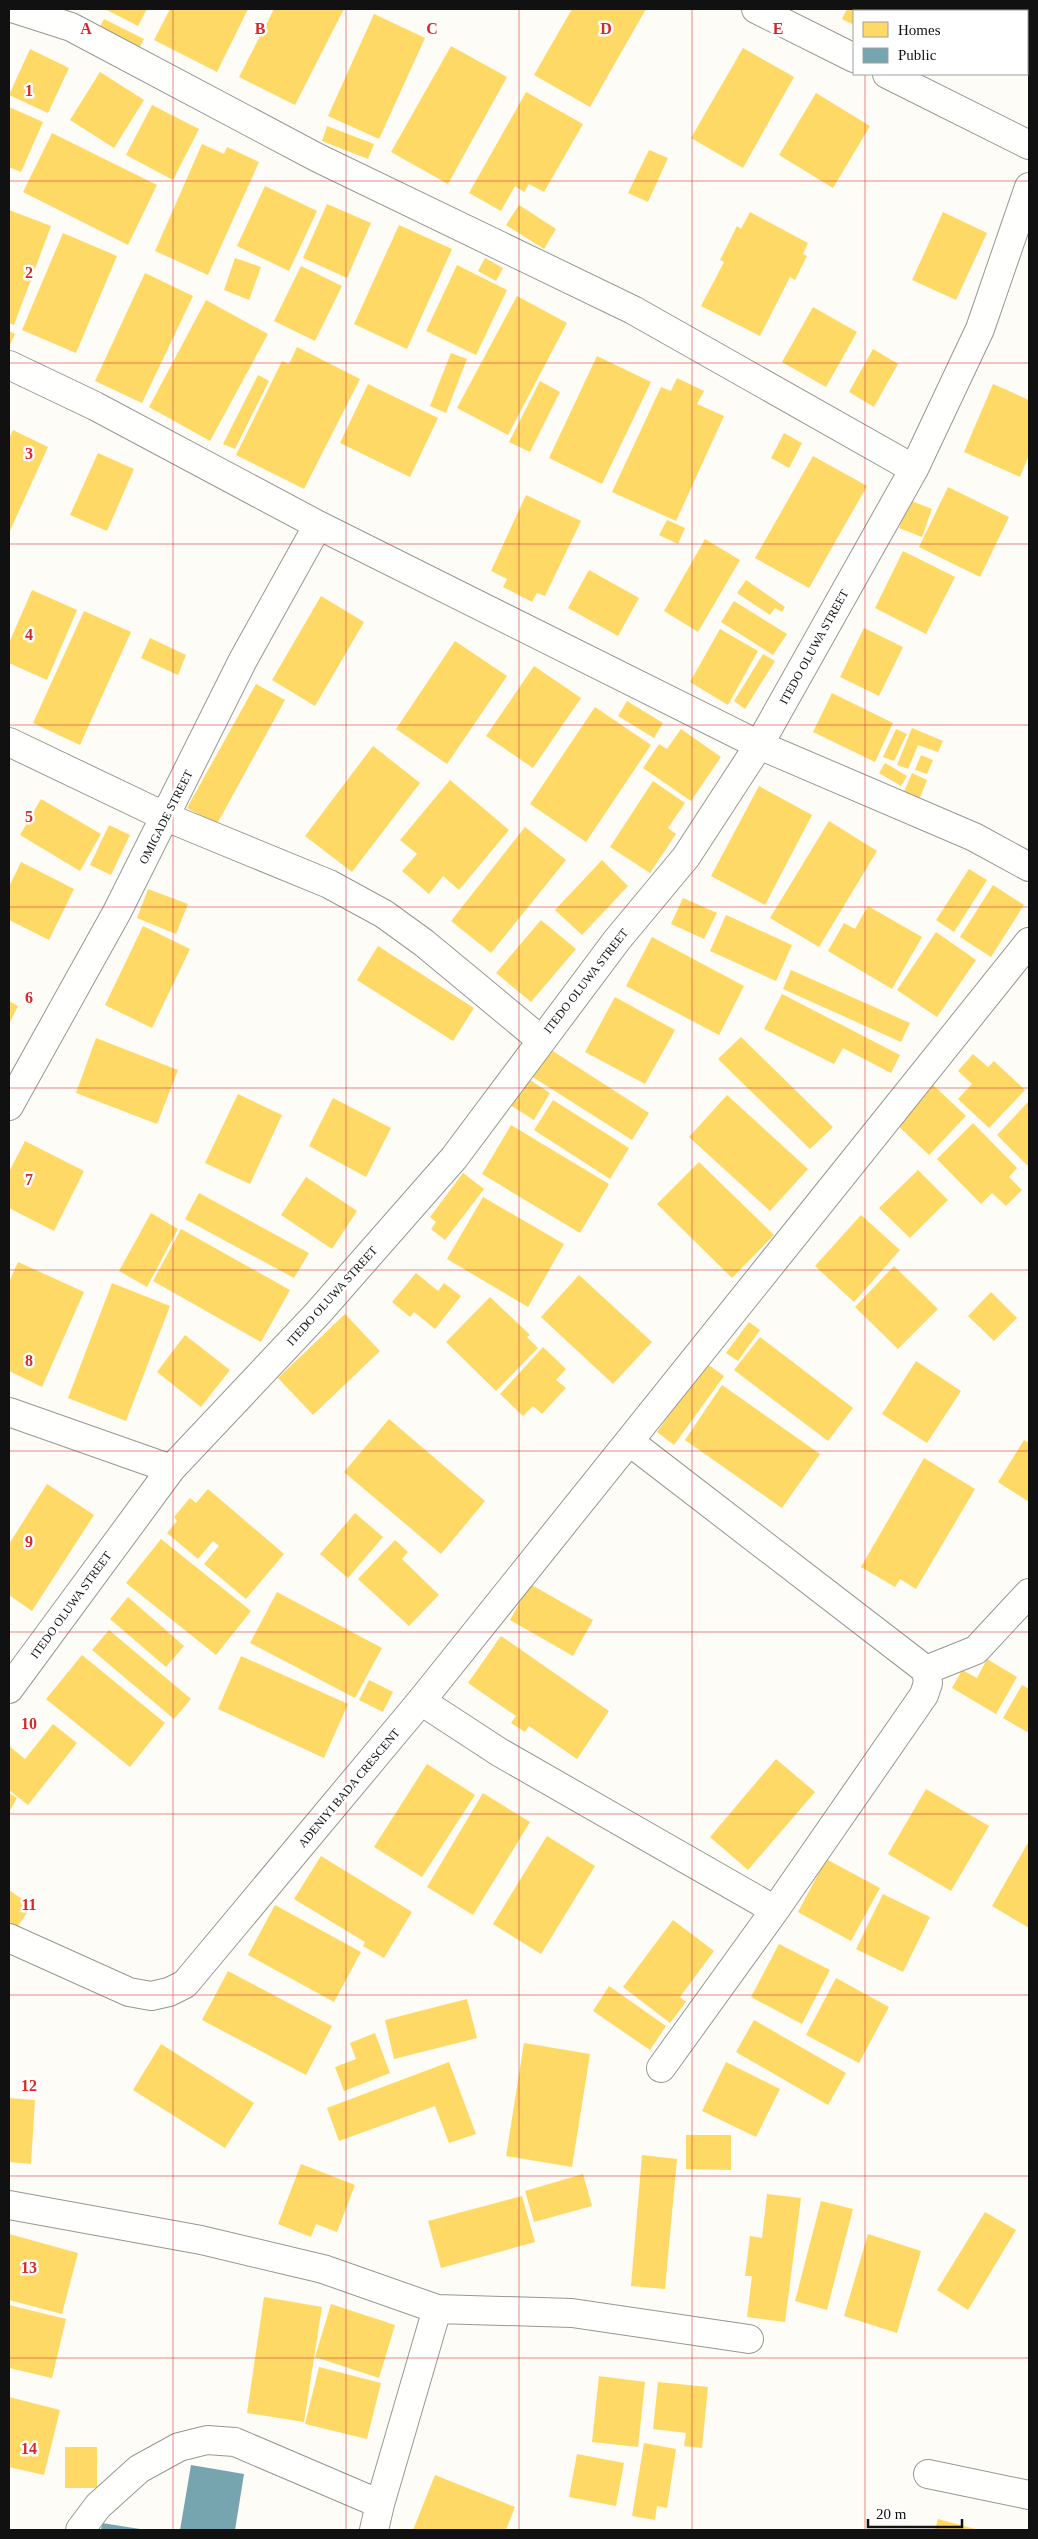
<svg xmlns="http://www.w3.org/2000/svg" width="1038" height="2539" viewBox="0 0 1038 2539" font-family="Georgia,serif">
	<style>
		.homes { fill: #ffd966 }
		.public { fill: #76a5af }
		.lines { fill: none; stroke-linecap: round; stroke-linejoin: round }
		.street-casing { stroke: #979795; stroke-width: 30 }
		.street { stroke: #fffffe; stroke-width: 28 }
		.grid { fill: none; stroke: #d62828; stroke-width: 1; stroke-opacity: 0.55 }
		.labels { text-anchor: middle; stroke-width: 5; stroke-linejoin: round; paint-order: stroke }
		.street-label { font-size: 12px; fill: #111; stroke: #fff }
		.grid-label { font-size: 16px; text-anchor: middle; font-weight: bold; fill: #d62828; stroke: #fff; stroke-width: 5; stroke-linejoin: round; paint-order: stroke }
	</style>
	<rect width="100%" height="100%" fill="#fdfcf7"/>
	<!-- homes -->
	<path class="homes" d="M 105,9 L 147,9 L 138,26 Z
		M 170,9 L 248,9 L 217,72 L 154,40 Z
		M 274,9 L 344,9 L 295,105 L 239,77 Z
		M 572,9 L 646,9 L 590,107 L 534,75 Z
		M 847,9 L 908,9 L 907,11 L 854,11 L 854,25 L 842,19 Z
		M 923,9 L 987,9 L 986,11 L 922,11 Z
		M 374,14 L 425,38 L 379,139 L 328,116 Z
		M 104,19 L 144,39 L 136,54 L 96,34 Z
		M 451,46 L 507,77 L 448,184 L 391,152 Z
		M 743,48 L 794,77 L 743,168 L 691,138 Z
		M 30,49 L 69,68 L 48,113 L 9,95 Z
		M 100,72 L 144,100 L 114,148 L 70,120 Z
		M 526,92 L 583,124 L 544,192 L 529,184 L 524,192 L 515,186 L 501,211 L 469,193 Z
		M 816,93 L 870,126 L 833,188 L 779,155 Z
		M 152,105 L 199,129 L 173,180 L 126,155 Z
		M 9,107 L 43,122 L 21,172 L 9,167 Z
		M 327,126 L 374,144 L 368,159 L 322,141 Z
		M 52,133 L 157,185 L 128,245 L 23,192 Z
		M 202,144 L 224,154 L 227,147 L 259,162 L 208,275 L 155,251 Z
		M 649,150 L 668,158 L 648,202 L 628,193 Z
		M 265,186 L 317,211 L 289,271 L 237,246 Z
		M 327,204 L 371,223 L 347,278 L 303,258 Z
		M 519,205 L 556,229 L 544,249 L 506,225 Z
		M 9,210 L 51,226 L 14,325 L 9,323 Z
		M 750,212 L 808,243 L 803,254 L 807,256 L 795,280 L 790,277 L 760,336 L 701,306 L 724,262 L 720,260 L 737,226 L 741,229 Z
		M 943,212 L 987,233 L 956,300 L 912,280 Z
		M 399,225 L 452,249 L 407,349 L 354,324 Z
		M 63,233 L 117,256 L 76,353 L 22,330 Z
		M 235,258 L 261,267 L 249,300 L 224,290 Z
		M 485,258 L 503,268 L 496,281 L 478,271 Z
		M 457,265 L 507,290 L 476,355 L 426,331 Z
		M 301,266 L 342,286 L 315,341 L 274,321 Z
		M 145,273 L 193,296 L 142,403 L 95,381 Z
		M 517,296 L 567,323 L 508,435 L 457,408 Z
		M 206,300 L 268,334 L 210,441 L 149,407 Z
		M 813,307 L 857,332 L 826,387 L 782,362 Z
		M 9,331 L 15,334 L 9,347 Z
		M 297,347 L 360,379 L 304,489 L 236,455 L 282,361 L 289,364 Z
		M 873,349 L 898,364 L 874,407 L 849,392 Z
		M 451,353 L 467,359 L 446,413 L 430,406 Z
		M 597,356 L 651,382 L 602,484 L 549,458 Z
		M 258,375 L 269,381 L 235,449 L 223,444 Z
		M 677,378 L 704,391 L 697,404 L 724,416 L 676,521 L 612,492 L 661,387 L 671,391 Z
		M 540,381 L 560,392 L 530,452 L 509,442 Z
		M 368,384 L 438,418 L 410,477 L 340,443 Z
		M 993,384 L 1029,400 L 1029,455 L 1020,477 L 964,452 Z
		M 13,430 L 48,447 L 9,533 L 9,439 Z
		M 784,433 L 802,443 L 789,468 L 771,458 Z
		M 98,453 L 134,469 L 107,531 L 70,515 Z
		M 813,456 L 867,486 L 809,588 L 755,558 Z
		M 948,487 L 1009,517 L 980,577 L 919,547 Z
		M 526,495 L 581,521 L 545,596 L 537,593 L 532,602 L 503,587 L 507,579 L 491,571 Z
		M 909,500 L 932,509 L 922,537 L 899,528 Z
		M 667,520 L 685,528 L 678,544 L 659,535 Z
		M 705,539 L 740,560 L 698,632 L 664,611 Z
		M 903,551 L 955,577 L 926,634 L 875,608 Z
		M 589,570 L 639,598 L 618,636 L 568,608 Z
		M 746,580 L 785,607 L 782,612 L 775,608 L 770,615 L 737,593 Z
		M 32,590 L 77,610 L 47,680 L 9,663 L 9,643 Z
		M 321,596 L 364,622 L 315,706 L 272,680 Z
		M 734,601 L 787,634 L 773,655 L 721,622 Z
		M 84,611 L 131,632 L 80,745 L 33,723 Z
		M 864,628 L 903,647 L 879,696 L 840,677 Z
		M 720,629 L 758,651 L 728,705 L 690,682 Z
		M 150,638 L 186,655 L 178,675 L 141,658 Z
		M 455,641 L 507,676 L 447,764 L 396,729 Z
		M 763,654 L 775,661 L 745,709 L 734,701 Z
		M 534,666 L 581,698 L 533,768 L 486,736 Z
		M 256,684 L 285,700 L 217,824 L 187,808 Z
		M 832,693 L 893,723 L 875,762 L 813,732 Z
		M 627,701 L 663,723 L 654,738 L 618,716 Z
		M 595,707 L 651,745 L 586,842 L 530,804 Z
		M 912,728 L 943,741 L 938,752 L 918,745 L 908,769 L 897,765 Z
		M 681,729 L 721,757 L 691,801 L 643,768 L 659,744 L 667,749 Z
		M 896,729 L 907,734 L 894,761 L 883,757 Z
		M 373,746 L 420,783 L 352,872 L 305,836 Z
		M 921,755 L 933,760 L 927,774 L 915,770 Z
		M 885,763 L 907,776 L 901,786 L 879,773 Z
		M 912,773 L 927,780 L 919,800 L 903,794 Z
		M 450,780 L 509,830 L 459,890 L 443,876 L 429,894 L 402,871 L 417,854 L 400,840 Z
		M 653,781 L 685,803 L 668,828 L 676,834 L 650,873 L 610,847 Z
		M 759,786 L 812,815 L 765,905 L 711,876 Z
		M 41,799 L 101,834 L 80,871 L 20,835 Z
		M 829,821 L 877,851 L 819,947 L 770,918 Z
		M 109,825 L 130,835 L 111,875 L 90,865 Z
		M 525,827 L 566,860 L 491,953 L 451,921 Z
		M 602,860 L 628,886 L 582,935 L 555,910 Z
		M 21,862 L 74,889 L 49,940 L 9,920 L 9,887 Z
		M 969,869 L 987,880 L 954,932 L 936,920 Z
		M 993,885 L 1024,905 L 991,957 L 960,937 Z
		M 148,889 L 188,904 L 176,934 L 137,918 Z
		M 683,898 L 717,913 L 704,939 L 671,924 Z
		M 868,906 L 922,937 L 892,989 L 828,951 L 844,923 L 855,929 Z
		M 726,915 L 792,945 L 776,981 L 710,951 Z
		M 541,920 L 576,949 L 531,1002 L 496,973 Z
		M 143,926 L 190,949 L 152,1028 L 105,1005 Z
		M 936,932 L 976,960 L 937,1017 L 897,990 Z
		M 652,937 L 744,986 L 719,1035 L 626,986 Z
		M 378,946 L 474,1008 L 453,1041 L 357,980 Z
		M 791,970 L 910,1023 L 901,1042 L 783,989 Z
		M 782,994 L 900,1055 L 891,1073 L 843,1048 L 834,1064 L 764,1029 Z
		M 615,997 L 675,1030 L 645,1084 L 585,1052 Z
		M 9,1001 L 18,1006 L 9,1024 Z
		M 741,1037 L 833,1127 L 810,1149 L 718,1059 Z
		M 96,1038 L 178,1070 L 157,1124 L 76,1093 Z
		M 545,1046 L 649,1113 L 632,1140 L 528,1074 Z
		M 973,1054 L 988,1067 L 994,1061 L 1025,1090 L 989,1128 L 958,1099 L 972,1084 L 958,1071 Z
		M 524,1076 L 550,1093 L 534,1120 L 507,1103 Z
		M 931,1083 L 966,1116 L 929,1155 L 894,1122 Z
		M 238,1094 L 282,1115 L 250,1184 L 205,1163 Z
		M 727,1095 L 808,1169 L 770,1211 L 689,1137 Z
		M 333,1098 L 391,1128 L 366,1177 L 309,1146 Z
		M 553,1100 L 629,1148 L 610,1179 L 534,1130 Z
		M 1029,1101 L 1029,1167 L 997,1135 Z
		M 973,1123 L 1017,1168 L 1009,1177 L 1022,1190 L 1006,1206 L 992,1193 L 981,1204 L 937,1159 Z
		M 511,1125 L 609,1184 L 580,1233 L 482,1174 Z
		M 25,1141 L 84,1171 L 54,1231 L 9,1208 L 9,1172 Z
		M 699,1162 L 774,1235 L 732,1278 L 657,1204 Z
		M 918,1170 L 948,1200 L 910,1238 L 879,1208 Z
		M 463,1173 L 484,1189 L 445,1240 L 431,1229 L 436,1222 L 430,1217 Z
		M 306,1177 L 357,1211 L 332,1249 L 281,1215 Z
		M 199,1193 L 309,1253 L 294,1278 L 185,1219 Z
		M 483,1197 L 564,1244 L 528,1307 L 447,1259 Z
		M 151,1213 L 178,1229 L 147,1287 L 119,1271 Z
		M 861,1215 L 900,1250 L 854,1302 L 815,1266 Z
		M 181,1229 L 290,1290 L 261,1342 L 153,1281 Z
		M 18,1262 L 84,1292 L 42,1387 L 9,1371 L 9,1282 Z
		M 894,1266 L 938,1309 L 898,1349 L 855,1307 Z
		M 416,1273 L 438,1291 L 444,1283 L 461,1296 L 435,1329 L 414,1312 L 410,1317 L 392,1302 Z
		M 579,1275 L 652,1342 L 613,1384 L 541,1317 Z
		M 112,1283 L 170,1306 L 126,1421 L 68,1398 Z
		M 991,1292 L 1017,1318 L 994,1341 L 968,1316 Z
		M 490,1297 L 530,1335 L 527,1337 L 538,1348 L 496,1391 L 446,1342 Z
		M 345,1314 L 380,1351 L 313,1415 L 278,1378 Z
		M 749,1322 L 760,1330 L 738,1361 L 726,1353 Z
		M 185,1335 L 230,1370 L 201,1407 L 157,1372 Z
		M 760,1337 L 853,1408 L 828,1441 L 734,1370 Z
		M 543,1347 L 566,1369 L 556,1380 L 566,1388 L 542,1414 L 533,1406 L 523,1416 L 500,1394 Z
		M 916,1361 L 961,1391 L 927,1443 L 882,1414 Z
		M 706,1363 L 724,1376 L 674,1445 L 657,1432 Z
		M 722,1385 L 820,1454 L 782,1508 L 685,1440 Z
		M 389,1419 L 485,1501 L 441,1554 L 344,1472 Z
		M 1024,1440 L 1029,1443 L 1029,1502 L 998,1482 Z
		M 924,1458 L 975,1489 L 916,1589 L 900,1579 L 895,1587 L 861,1567 Z
		M 47,1484 L 94,1515 L 32,1611 L 9,1595 L 9,1544 Z
		M 208,1489 L 284,1554 L 246,1599 L 204,1564 L 219,1546 L 213,1541 L 198,1559 L 167,1533 L 177,1521 L 174,1517 L 190,1498 L 196,1503 Z
		M 355,1513 L 383,1537 L 348,1578 L 320,1554 Z
		M 161,1539 L 251,1611 L 216,1655 L 126,1583 Z
		M 395,1540 L 408,1552 L 402,1559 L 439,1595 L 409,1626 L 358,1579 Z
		M 530,1584 L 593,1620 L 573,1656 L 510,1620 Z
		M 277,1592 L 382,1648 L 355,1698 L 250,1643 Z
		M 128,1597 L 184,1646 L 166,1667 L 110,1619 Z
		M 109,1630 L 191,1699 L 174,1719 L 92,1650 Z
		M 501,1636 L 609,1711 L 577,1759 L 529,1726 L 525,1732 L 511,1723 L 516,1716 L 468,1683 Z
		M 82,1655 L 165,1723 L 130,1767 L 46,1699 Z
		M 241,1656 L 348,1704 L 324,1758 L 218,1709 Z
		M 987,1659 L 1017,1677 L 996,1714 L 952,1688 L 962,1670 L 977,1678 Z
		M 369,1680 L 393,1692 L 383,1712 L 359,1700 Z
		M 1022,1685 L 1029,1689 L 1029,1733 L 1003,1718 Z
		M 53,1724 L 77,1743 L 28,1805 L 9,1790 L 9,1746 L 25,1759 Z
		M 776,1759 L 815,1792 L 748,1870 L 710,1837 Z
		M 427,1764 L 475,1795 L 422,1877 L 374,1847 Z
		M 926,1789 L 989,1826 L 951,1891 L 888,1854 Z
		M 9,1793 L 17,1798 L 9,1812 Z
		M 483,1793 L 530,1822 L 473,1915 L 427,1887 Z
		M 547,1836 L 595,1866 L 541,1954 L 493,1924 Z
		M 1029,1841 L 1029,1928 L 992,1906 Z
		M 321,1856 L 412,1912 L 384,1958 L 363,1946 L 365,1942 L 294,1899 Z
		M 826,1859 L 880,1888 L 851,1941 L 798,1912 Z
		M 9,1890 L 32,1906 L 13,1933 L 9,1930 Z
		M 883,1894 L 930,1917 L 903,1972 L 856,1949 Z
		M 275,1905 L 361,1952 L 334,2002 L 248,1955 Z
		M 673,1920 L 714,1951 L 680,1997 L 686,2002 L 670,2023 L 623,1987 Z
		M 779,1944 L 830,1970 L 802,2024 L 751,1997 Z
		M 228,1971 L 332,2026 L 306,2075 L 202,2020 Z
		M 836,1978 L 889,2007 L 859,2063 L 806,2035 Z
		M 609,1986 L 666,2026 L 650,2050 L 593,2011 Z
		M 467,1999 L 477,2038 L 394,2059 L 385,2020 Z
		M 754,2020 L 846,2073 L 828,2105 L 736,2052 Z
		M 375,2033 L 390,2073 L 344,2091 L 335,2067 L 356,2059 L 350,2043 Z
		M 524,2043 L 590,2054 L 572,2167 L 506,2156 Z
		M 161,2044 L 254,2103 L 225,2148 L 133,2090 Z
		M 449,2062 L 476,2134 L 449,2143 L 435,2106 L 339,2141 L 327,2108 Z
		M 726,2062 L 780,2089 L 756,2137 L 702,2111 Z
		M 9,2098 L 35,2100 L 31,2164 L 9,2162 Z
		M 686,2135 L 731,2135 L 731,2170 L 686,2169 Z
		M 642,2155 L 677,2159 L 665,2289 L 631,2286 Z
		M 301,2164 L 355,2185 L 337,2232 L 316,2224 L 311,2237 L 278,2224 Z
		M 583,2174 L 592,2206 L 534,2222 L 525,2191 Z
		M 767,2194 L 801,2198 L 785,2322 L 747,2317 L 752,2276 L 745,2276 L 750,2236 L 762,2238 Z
		M 522,2196 L 535,2242 L 441,2268 L 428,2221 Z
		M 821,2201 L 853,2209 L 827,2310 L 795,2301 Z
		M 985,2212 L 1016,2230 L 968,2310 L 937,2290 Z
		M 9,2234 L 78,2253 L 62,2314 L 9,2300 Z
		M 868,2234 L 921,2251 L 897,2333 L 844,2316 Z
		M 264,2297 L 322,2307 L 304,2422 L 247,2413 Z
		M 331,2304 L 395,2325 L 379,2378 L 315,2357 Z
		M 9,2305 L 66,2319 L 52,2378 L 9,2368 Z
		M 319,2367 L 381,2383 L 367,2439 L 305,2424 Z
		M 599,2376 L 645,2382 L 638,2447 L 592,2442 Z
		M 658,2382 L 708,2387 L 702,2448 L 684,2446 L 686,2433 L 653,2429 Z
		M 9,2397 L 60,2410 L 44,2475 L 9,2467 Z
		M 644,2443 L 676,2449 L 667,2508 L 657,2506 L 655,2520 L 632,2516 Z
		M 65,2447 L 97,2447 L 97,2488 L 65,2488 Z
		M 577,2454 L 624,2463 L 616,2506 L 569,2497 Z
		M 435,2475 L 515,2507 L 506,2530 L 413,2530 Z
		M 938,2519 L 979,2530 L 935,2530 Z"/>
	<!-- public -->
	<path class="public" d="M 191,2465 L 244,2474 L 235,2530 L 180,2530 Z
		M 102,2523 L 140,2529 L 140,2530 L 101,2530 Z"/>
	<g class="lines">
		<!-- street casing -->
		<g class="street-casing">
			<path id="street" d="M 15,9 L 71,27 L 318,158 L 633,310 L 914,469
				M 756,9 L 854,58
				M 887,74 L 1029,145
				M 9,365 L 95,406 L 318,525 L 759,745 L 974,837 L 1029,867
				M 9,742 L 166,817 L 329,884 L 384,914 L 424,943 L 541,1040
				M 9,1106 L 117,912 L 243,660 L 318,525
				M 9,1412 L 171,1469
				M 630,1442 L 926,1670 L 928,1683 L 924,1695 L 775,1910 L 661,2068
				M 926,1670 L 976,1650 L 1029,1593
				M 9,1689 L 171,1469 L 318,1313 L 454,1158 L 617,940 L 686,857 L 759,745 L 914,469 L 980,329 L 1029,187
				M 421,1701 L 499,1752 L 775,1910
				M 9,1938 L 129,1992 L 151,1996 L 169,1992 L 185,1984 L 421,1701 L 1029,942
				M 9,2205 L 201,2240 L 323,2269 L 437,2309 L 572,2313 L 749,2339
				M 928,2474 L 1029,2495
				M 80,2530 L 98,2506 L 139,2469 L 179,2447 L 207,2440 L 235,2442 L 380,2504
				M 374,2530 L 380,2504 L 437,2309"/>
		</g>
		<!-- street -->
		<use href="#street" class="street"/>
	</g>
	<!-- grid -->
	<path class="grid" d="M 173,9 L 173,2530M 346,9 L 346,2530M 519,9 L 519,2530M 692,9 L 692,2530M 865,9 L 865,11M 865,74 L 865,2530M 9,181 L 1029,181M 9,363 L 1029,363M 9,544 L 1029,544M 9,725 L 1029,725M 9,907 L 1029,907M 9,1088 L 1029,1088M 9,1270 L 1029,1270M 9,1451 L 1029,1451M 9,1632 L 1029,1632M 9,1814 L 1029,1814M 9,1995 L 1029,1995M 9,2176 L 1029,2176M 9,2358 L 1029,2358"/>
	<g class="labels">
		<!-- street labels -->
		<g class="street-label">
			<text transform="translate(814 647) rotate(-61)" y="4">ITEDO OLUWA STREET</text>
			<text transform="translate(166 817) rotate(-63)" y="4">OMIGADE STREET</text>
			<text transform="translate(586 981) rotate(-52)" y="4">ITEDO OLUWA STREET</text>
			<text transform="translate(332 1296) rotate(-48)" y="4">ITEDO OLUWA STREET</text>
			<text transform="translate(71 1605) rotate(-54)" y="4">ITEDO OLUWA STREET</text>
			<text transform="translate(349 1788) rotate(-50)" y="4">ADENIYI BADA CRESCENT</text>
		</g>
	</g>
	<g class="grid-label">
		<text x="86" y="34">A</text>
		<text x="260" y="34">B</text>
		<text x="432" y="34">C</text>
		<text x="606" y="34">D</text>
		<text x="778" y="34">E</text>
		<text x="29" y="96">1</text>
		<text x="29" y="278">2</text>
		<text x="29" y="459">3</text>
		<text x="29" y="640">4</text>
		<text x="29" y="822">5</text>
		<text x="29" y="1003">6</text>
		<text x="29" y="1185">7</text>
		<text x="29" y="1366">8</text>
		<text x="29" y="1547">9</text>
		<text x="29" y="1729">10</text>
		<text x="29" y="1910">11</text>
		<text x="29" y="2091">12</text>
		<text x="29" y="2273">13</text>
		<text x="29" y="2454">14</text>
	</g>
	<!-- border -->
	<rect width="1038" height="2539" fill="none" stroke="#111111" stroke-width="20"/>
	<!-- legend -->
	<rect x="853" y="10" width="175" height="65" fill="#ffffff" stroke="#a0a0a0"/>
	<rect x="863" y="22" width="25" height="15" fill="#ffd966" stroke="#a0a0a0"/>
	<text x="898" y="35" font-size="15" fill="#111111">Homes</text>
	<rect x="863" y="48" width="25" height="15" fill="#76a5af" stroke="#a0a0a0"/>
	<text x="898" y="60" font-size="15" fill="#111111">Public</text>
	<!-- scale -->
	<path d="M868 2519v8h94v-8" fill="none" stroke="#111111" stroke-width="2.5"/>
	<text x="876" y="2519" font-size="15" fill="#111111" stroke="#ffffff" stroke-width="4" paint-order="stroke">20 m</text>
</svg>
